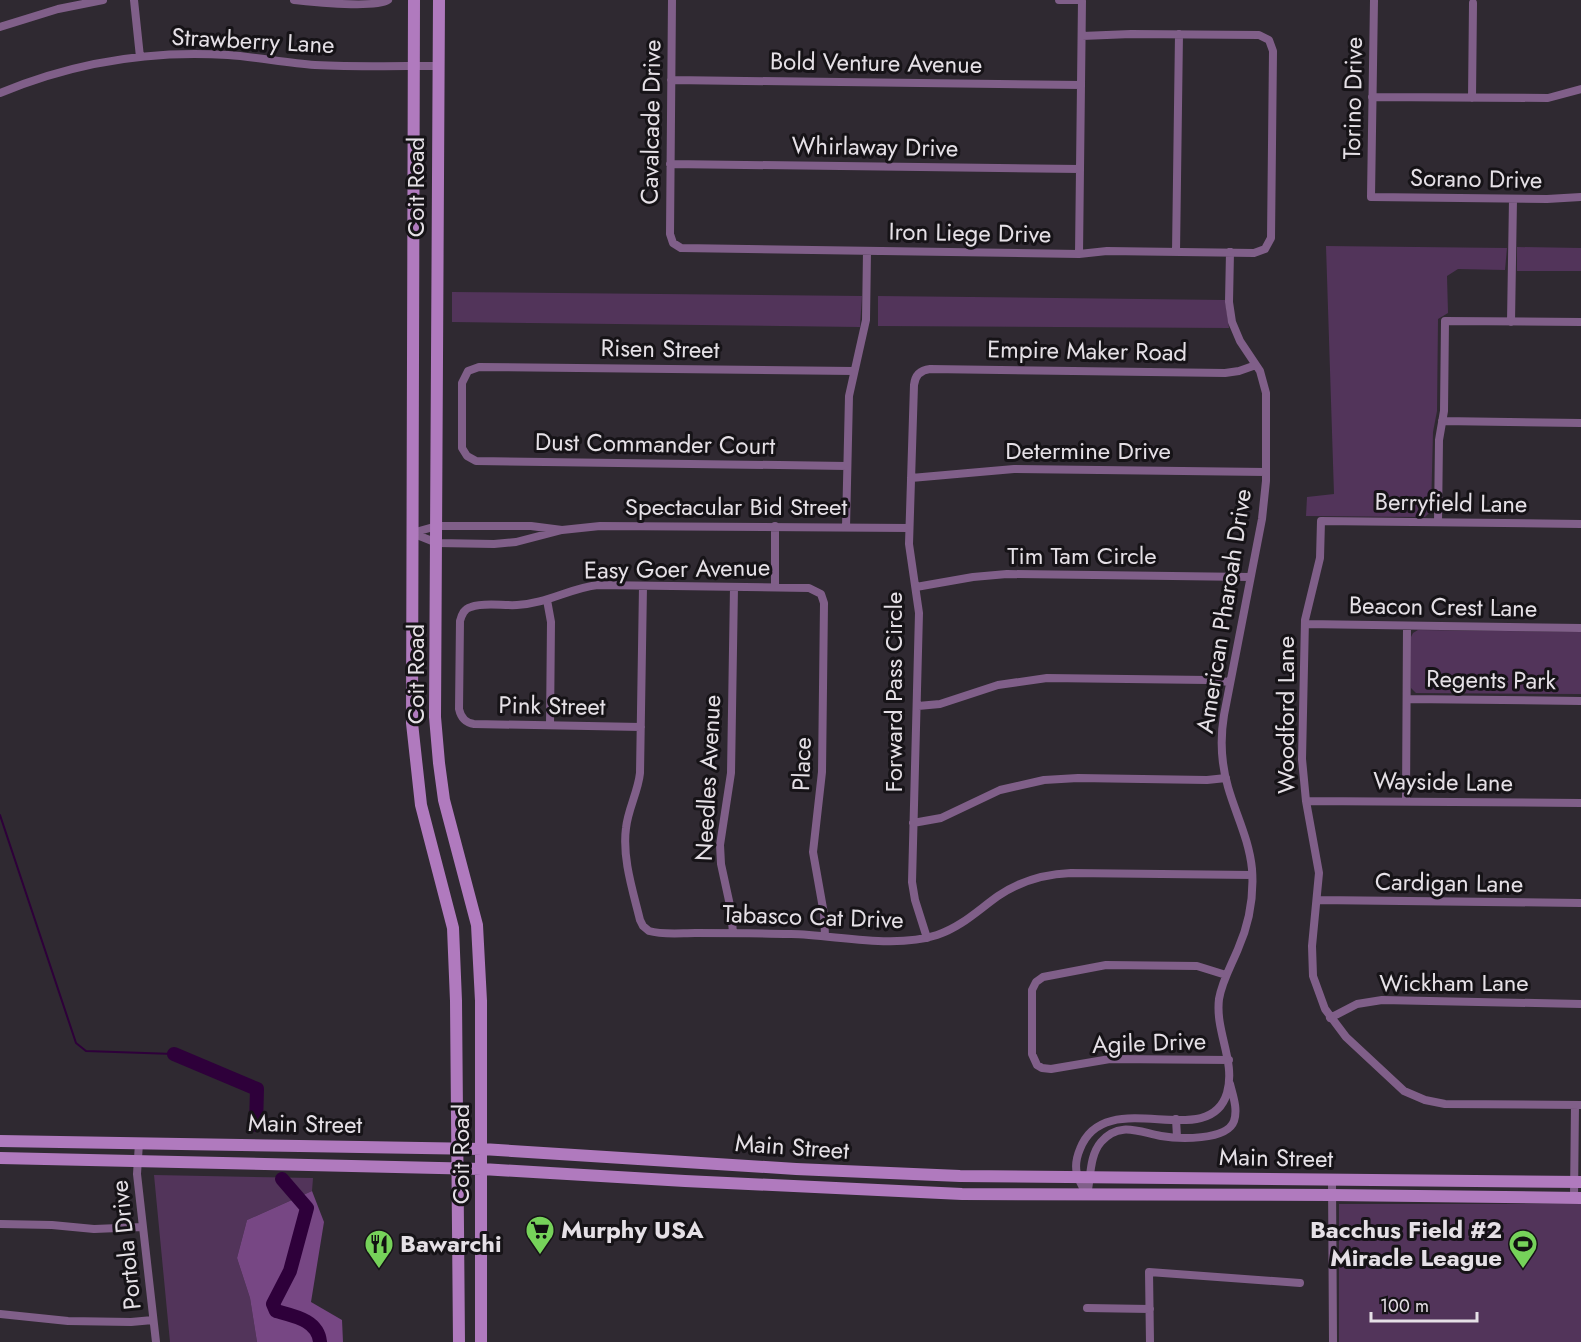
<svg xmlns="http://www.w3.org/2000/svg" width="1581" height="1342" viewBox="0 0 1581 1342" font-family="Jost,sans-serif">
	<style>
		.green { fill: #52345a }
		.forest { fill: #774784 }
		.lines { fill: none; stroke-linecap: round; stroke-linejoin: round }
		.stream { stroke: #2e003a; stroke-width: 2 }
		.river { stroke: #2e003a; stroke-width: 14 }
		.street { stroke: #805f89; stroke-width: 8 }
		.secondary { stroke: #b07abe; stroke-width: 12 }
		.labels { text-anchor: middle; stroke-width: 6; stroke-linejoin: round; paint-order: stroke }
		.street-label { font-size: 24px; fill: #e5e0e6; stroke: #161317 }
		.poi-label { font-size: 24px; font-weight: bold; fill: #e5e0e6; stroke: #161317; text-anchor: start }
	</style>
	<rect width="100%" height="100%" fill="#2f2931"/>
	<!-- green -->
	<path class="green" d="M 1326,246 L 1507,248 L 1505,270 L 1458,269 L 1447,276 L 1448,313 L 1438,319 L 1437,411 L 1433,432 L 1431,511 L 1425,517 L 1306,516 L 1307,497 L 1334,494 Z
		M 1517,247 L 1581,248 L 1581,271 L 1517,271 Z
		M 452,292 L 862,296 L 860,327 L 452,322 Z
		M 878,296 L 1225,300 L 1229,328 L 878,326 Z
		M 1418,630 L 1581,632 L 1581,694 L 1416,693 L 1411,688 L 1411,637 L 1413,633 Z
		M 154,1175 L 313,1178 L 312,1191 L 247,1220 L 237,1258 L 250,1298 L 257,1342 L 170,1342 Z
		M 1339,1204 L 1581,1204 L 1581,1342 L 1339,1342 Z"/>
	<!-- forest -->
	<path class="forest" d="M 312,1191 L 324,1222 L 311,1302 L 342,1320 L 343,1342 L 257,1342 L 250,1298 L 237,1258 L 247,1220 Z"/>
	<g class="lines">
		<!-- stream -->
		<path class="stream" d="M 0,815 L 76,1043 L 86,1051 L 174,1054"/>
		<!-- river -->
		<path class="river" d="M 174,1054 L 257,1089 L 256,1125
			M 282,1179 L 307,1208 L 290,1271 L 273,1304 L 276,1311 C 294,1316 318,1320 320,1342"/>
		<!-- street -->
		<path class="street" d="M 134,0 L 140,57
			M 294,0 C 313,2 374,9 388,0
			M 672,0 L 670,234 L 673,243 L 681,248 L 1079,254 L 1107,251 L 1254,253 L 1265,249 L 1271,238 L 1273,51 L 1269,40 L 1259,35 L 1131,34 L 1082,36
			M 1059,0 L 1082,0
			M 1374,0 L 1371,197 L 1547,199 L 1581,197
			M 0,27 L 58,9 L 103,0
			M 671,80 L 1081,85
			M 0,93 C 72,63 150,50 228,55 C 257,57 286,63 315,65 C 355,67 397,66 438,66
			M 1372,97 L 1548,98 L 1581,89
			M 1472,98 L 1473,3
			M 670,164 L 1080,169
			M 1176,252 L 1179,34
			M 1079,254 L 1082,0
			M 1511,322 L 1513,199
			M 1442,421 L 1581,423
			M 847,466 L 476,461 L 467,456 L 462,448 L 462,383 L 468,371 L 479,367 L 853,371
			M 911,478 L 1014,469 L 1266,472
			M 1438,522 L 1439,440 L 1444,411 L 1445,321 L 1581,322
			M 1581,524 L 1321,521 L 1320,558 L 1305,620 L 1302,759 L 1306,801 L 1319,873 L 1312,946 L 1313,976 L 1325,1009 L 1346,1037 L 1404,1091 L 1425,1100 L 1445,1104 L 1581,1105
			M 437,526 L 531,526 L 562,530 L 516,542 L 494,544 L 437,543 L 412,533 Z
			M 846,527 L 849,396 L 866,320 L 867,251
			M 562,530 L 600,526 L 909,528
			M 643,586 L 640,773 C 638,792 628,809 626,828 C 622,858 633,891 640,920 L 643,926 L 649,931 C 663,935 680,933 695,933 C 727,933 759,933 791,934 C 836,935 894,949 937,935 C 961,927 977,911 998,896 C 1020,881 1045,874 1071,873 L 1252,875
			M 775,587 L 775,526
			M 916,587 L 973,577 L 1007,574 L 1250,577
			M 547,600 L 551,622 L 550,725
			M 1305,624 L 1581,628
			M 1407,699 L 1581,701
			M 918,706 L 940,704 L 998,685 L 1047,678 L 1208,680 L 1230,682
			M 641,727 L 474,724 C 466,723 461,718 459,709 L 460,621 C 462,614 464,609 471,607 C 484,602 503,606 517,605 C 546,604 570,588 598,585 L 809,588 L 821,594 L 824,603 L 822,772 L 813,852 L 824,914 L 825,936
			M 1306,801 L 1581,803
			M 1406,801 L 1407,626
			M 913,823 L 941,818 L 1000,790 L 1044,780 L 1078,778 L 1207,780 L 1226,778
			M 1317,900 L 1581,903
			M 733,933 L 731,910 L 721,864 L 720,845 L 731,773 L 734,587
			M 927,938 L 915,900 L 912,882 L 919,613 L 909,544 L 914,385 C 915,375 921,370 930,369 L 1225,373 L 1239,371 L 1256,365
			M 1226,975 L 1197,966 L 1106,965 L 1043,977 L 1036,982 L 1032,990 L 1032,1054 L 1037,1065 L 1042,1068 L 1051,1069 L 1110,1059 L 1229,1060
			M 1330,1018 L 1357,1004 L 1382,1000 L 1581,1004
			M 1176,1119 L 1177,1137
			M 139,1143 L 137,1174 L 156,1342
			M 1332,1180 L 1333,1342
			M 1087,1195 C 1077,1178 1072,1168 1080,1149 C 1105,1083 1209,1154 1227,1093 C 1236,1061 1215,1032 1219,999 C 1222,981 1231,966 1238,949 C 1249,924 1254,896 1252,869 C 1249,839 1236,815 1228,787 C 1221,763 1220,739 1224,715 L 1262,519 L 1266,481 L 1266,393 L 1260,371 L 1240,341 L 1232,322 L 1229,302 L 1230,252
			M 1087,1195 C 1091,1178 1089,1156 1101,1142 C 1119,1121 1139,1132 1161,1136 C 1178,1139 1227,1141 1234,1121 C 1238,1109 1233,1096 1230,1084
			M 1574,1198 L 1575,1105
			M 0,1224 L 52,1225 L 94,1229 L 143,1227
			M 1087,1308 L 1150,1309
			M 0,1314 L 68,1321 L 131,1322 L 153,1320
			M 1150,1342 L 1149,1272 L 1300,1283"/>
		<!-- secondary -->
		<path class="secondary" d="M 414,0 L 412,723 L 421,805 L 453,928 L 456,1001 L 459,1342
			M 439,0 L 435,717 L 439,763 L 444,800 L 477,925 L 481,1001 L 481,1342
			M 0,1141 L 482,1149 L 796,1169 L 960,1176 L 1581,1182
			M 0,1158 L 482,1169 L 685,1181 L 962,1194 L 1332,1195 L 1581,1198"/>
	</g>
	<!-- icons -->
	<defs>
		<g id="supermarket-pin" transform="scale(1.5)"><path d="M0 17L-7.5 6A9.5 9.5 0 1 1 7.5 6Z" fill="#76d25a" stroke="#161317"/><path d="M-6-5.5h2.5l.6 2H6L4.5 2H-2.5L-4.4-4H-6ZM-1.5 3.2a1.3 1.3 0 1 0 .1 0ZM3 3.2a1.3 1.3 0 1 0 .1 0Z" fill="#111"/></g>
		<g id="restaurant-pin" transform="scale(1.5)"><path d="M0 17L-7.5 6A9.5 9.5 0 1 1 7.5 6Z" fill="#76d25a" stroke="#161317"/><path d="M-5-6h1v4h1v-4h1v4h1v-4h1v5L-1.5 .5V6h-2V.5L-5-1ZM5-6V6H3V1.5H1.5Q1.5-4 5-6Z" fill="#111"/></g>
		<g id="stadium-pin" transform="scale(1.5)"><path d="M0 17L-7.5 6A9.5 9.5 0 1 1 7.5 6Z" fill="#76d25a" stroke="#161317"/><path d="M0-5a6.5 5 0 1 0 0 10a6.5 5 0 1 0 0-10ZM-3.5-1.8h7v3.6h-7Z" fill="#111"/></g>
	</defs>
	<g fill-rule="evenodd">
		<use href="#supermarket-pin" x="540" y="1230"/>
		<use href="#restaurant-pin" x="379" y="1244"/>
		<use href="#stadium-pin" x="1523" y="1244"/>
	</g>
	<g class="labels">
		<!-- street labels -->
		<g class="street-label">
			<text transform="translate(253 41) rotate(3)" y="8">Strawberry Lane</text>
			<text transform="translate(876 63) rotate(1)" y="8">Bold Venture Avenue</text>
			<text transform="translate(1353 98) rotate(-89)" y="8">Torino Drive</text>
			<text transform="translate(651 122) rotate(-89)" y="8">Cavalcade Drive</text>
			<text transform="translate(875 147) rotate(1)" y="8">Whirlaway Drive</text>
			<text transform="translate(1476 179) rotate(1)" y="8">Sorano Drive</text>
			<text transform="translate(416 187) rotate(-90)" y="8">Coit Road</text>
			<text transform="translate(970 233) rotate(1)" y="8">Iron Liege Drive</text>
			<text transform="translate(660 349) rotate(1)" y="8">Risen Street</text>
			<text transform="translate(1087 351) rotate(1)" y="8">Empire Maker Road</text>
			<text transform="translate(655 444) rotate(1)" y="8">Dust Commander Court</text>
			<text x="1088" y="459">Determine Drive</text>
			<text transform="translate(1451 503) rotate(1)" y="8">Berryfield Lane</text>
			<text x="736" y="515">Spectacular Bid Street</text>
			<text x="1082" y="564">Tim Tam Circle</text>
			<text transform="translate(677 569) rotate(-1)" y="8">Easy Goer Avenue</text>
			<text transform="translate(1443 607) rotate(1)" y="8">Beacon Crest Lane</text>
			<text transform="translate(1224 611) rotate(-81)" y="8">American Pharoah Drive</text>
			<text transform="translate(416 674) rotate(-90)" y="8">Coit Road</text>
			<text transform="translate(1491 680) rotate(1)" y="8">Regents Park</text>
			<text transform="translate(894 692) rotate(-90)" y="8">Forward Pass Circle</text>
			<text transform="translate(552 706) rotate(1)" y="8">Pink Street</text>
			<text transform="translate(1286 715) rotate(-90)" y="8">Woodford Lane</text>
			<text transform="translate(802 764) rotate(-88)" y="8">Place</text>
			<text transform="translate(708 778) rotate(-87)" y="8">Needles Avenue</text>
			<text transform="translate(1443 782) rotate(1)" y="8">Wayside Lane</text>
			<text transform="translate(1449 883) rotate(1)" y="8">Cardigan Lane</text>
			<text transform="translate(813 917) rotate(2)" y="8">Tabasco Cat Drive</text>
			<text x="1454" y="991">Wickham Lane</text>
			<text transform="translate(1149 1043) rotate(-2)" y="8">Agile Drive</text>
			<text transform="translate(305 1124) rotate(1)" y="8">Main Street</text>
			<text transform="translate(792 1147) rotate(4)" y="8">Main Street</text>
			<text transform="translate(461 1154) rotate(-90)" y="8">Coit Road</text>
			<text transform="translate(1276 1158) rotate(1)" y="8">Main Street</text>
			<text transform="translate(126 1245) rotate(-96)" y="8">Portola Drive</text>
		</g>
		<!-- poi labels -->
		<g class="poi-label">
			<text x="561" y="1238">Murphy USA</text>
			<text x="1502" y="1238" text-anchor="end">Bacchus Field #2<tspan x="1502" dy="28">Miracle League</tspan></text>
			<text x="400" y="1252">Bawarchi</text>
		</g>
	</g>
	<!-- scale -->
	<path d="M1371 1312v9h106v-9" fill="none" stroke="#e5e0e6" stroke-width="3"/>
	<text x="1380" y="1312" font-size="18" fill="#e5e0e6" stroke="#161317" stroke-width="4.5" paint-order="stroke">100 m</text>
</svg>
